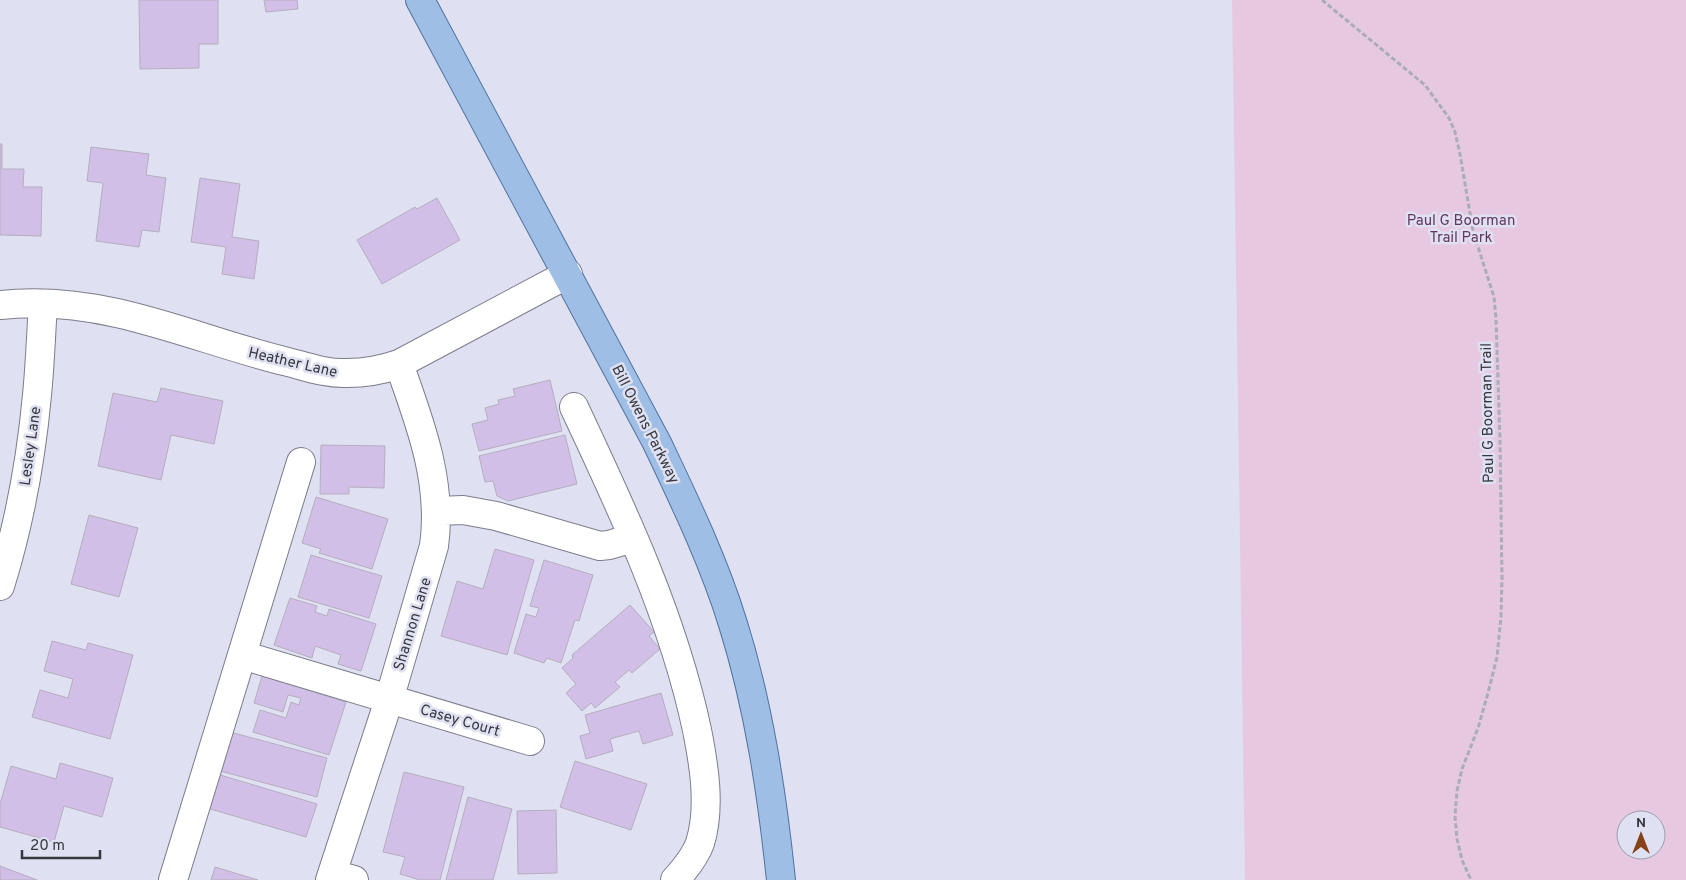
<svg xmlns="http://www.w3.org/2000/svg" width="1686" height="880" viewBox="0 0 1686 880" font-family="Overpass,sans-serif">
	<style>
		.green { fill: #e6c9e1; fill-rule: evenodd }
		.building { fill: #d1bfe7; stroke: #b5aebd }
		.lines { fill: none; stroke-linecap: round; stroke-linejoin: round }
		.minor-casing { stroke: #7c7d8c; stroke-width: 30 }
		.major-casing { stroke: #50729f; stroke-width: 30 }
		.path { stroke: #aaacb9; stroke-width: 3; stroke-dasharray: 5 2.5; stroke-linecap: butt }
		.minor { stroke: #fff; stroke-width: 28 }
		.major { stroke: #9ebee5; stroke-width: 28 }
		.labels { text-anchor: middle; stroke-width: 5; stroke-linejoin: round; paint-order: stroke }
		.park-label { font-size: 15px; fill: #64365f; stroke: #dfe1f2 }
		.street-label { font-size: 15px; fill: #37383e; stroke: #dfe1f2 }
	</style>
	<rect width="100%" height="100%" fill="#dfe1f2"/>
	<!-- green -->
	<path class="green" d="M 1232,0 L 1686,0 L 1686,880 L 1245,880 ZM 1626,820 L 1656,820 L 1656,850 L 1626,850 Z"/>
	<!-- building -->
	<path class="building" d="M 139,0 L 218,0 L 218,44 L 199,44 L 199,68 L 140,69 Z
		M 264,0 L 297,0 L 298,9 L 266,12 Z
		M 0,144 L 2,144 L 2,169 L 24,169 L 23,187 L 42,187 L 41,236 L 0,235 Z
		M 91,147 L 149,154 L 146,175 L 166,178 L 159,232 L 142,230 L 139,247 L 96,241 L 103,183 L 87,181 Z
		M 200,178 L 240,184 L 232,237 L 259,241 L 254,279 L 222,274 L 226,247 L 191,242 Z
		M 437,198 L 460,240 L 382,284 L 357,240 L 415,207 L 417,209 Z
		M 550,380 L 562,431 L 479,451 L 472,424 L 488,420 L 485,408 L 499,404 L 498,400 L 515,396 L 513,389 Z
		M 161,388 L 223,401 L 214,444 L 171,435 L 161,480 L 98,466 L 113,393 L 157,402 Z
		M 565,435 L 577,484 L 508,501 L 497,496 L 493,481 L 485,482 L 479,456 Z
		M 321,445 L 385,446 L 384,488 L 349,487 L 349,494 L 320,494 Z
		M 316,497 L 388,519 L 372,569 L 319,553 L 321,549 L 302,543 Z
		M 89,515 L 138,528 L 119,597 L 71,584 Z
		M 495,549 L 534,560 L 507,655 L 441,636 L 457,581 L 483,589 Z
		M 311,555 L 382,576 L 369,618 L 298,597 Z
		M 544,560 L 593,575 L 579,621 L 575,620 L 561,663 L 547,658 L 544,663 L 514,653 L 526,614 L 536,617 L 539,608 L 530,606 Z
		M 290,598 L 317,606 L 315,612 L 327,616 L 329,609 L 376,624 L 361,671 L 338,664 L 341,655 L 315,646 L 312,658 L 274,645 Z
		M 630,605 L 654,632 L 649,636 L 660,649 L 632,673 L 629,670 L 615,682 L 620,687 L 595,708 L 591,703 L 582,711 L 566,693 L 576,684 L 562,668 L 573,658 L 572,655 Z
		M 52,641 L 86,650 L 88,643 L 133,655 L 110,739 L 32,717 L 40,690 L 68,698 L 73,679 L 44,671 Z
		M 262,676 L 346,702 L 329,755 L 253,732 L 260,710 L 286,718 L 291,702 L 299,705 L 301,698 L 288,695 L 283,712 L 254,703 Z
		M 661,693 L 673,735 L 643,744 L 639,731 L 610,739 L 613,751 L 586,759 L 580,736 L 590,733 L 585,715 Z
		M 230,732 L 327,758 L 317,797 L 220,771 Z
		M 575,761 L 647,784 L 631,830 L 560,807 Z
		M 60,763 L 113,778 L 102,817 L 64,806 L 54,842 L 0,827 L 0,804 L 11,766 L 56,779 Z
		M 404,772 L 464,787 L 440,880 L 420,880 L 400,874 L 405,857 L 383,852 Z
		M 217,774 L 317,804 L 306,837 L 207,808 Z
		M 468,797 L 512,809 L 493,880 L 446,880 Z
		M 556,810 L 557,873 L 518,874 L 517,811 Z
		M 0,866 L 37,880 L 0,880 Z
		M 215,867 L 258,880 L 211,880 Z"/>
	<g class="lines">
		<!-- minor casing -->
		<g class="minor-casing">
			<path id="minor" d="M 0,305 C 38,301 80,305 117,313 C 175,326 230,348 288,362 C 307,367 327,374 347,373 C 365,373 382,370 399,364 L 568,274
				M 574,407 C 623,511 673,617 697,730 C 704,765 711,808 700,843 C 695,857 685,869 675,880
				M 437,511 L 463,510 L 496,516 L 600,546 L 609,545 L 633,538
				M 0,586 C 19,525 31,460 37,395 C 40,365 41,335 43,304
				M 242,655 L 530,741
				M 332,874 L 354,880
				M 173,880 L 301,462
				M 330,880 L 389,700 L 434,546 C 443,482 420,423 399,364"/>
		</g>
		<!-- major casing -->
		<g class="major-casing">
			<path id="major" d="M 420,0 L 657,443 C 685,502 714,562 733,624 C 759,707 772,794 781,880"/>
		</g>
		<!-- path -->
		<path class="path" d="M 1322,0 L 1425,85 L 1449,118 L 1455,132 L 1460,154 L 1473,231 L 1494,297 L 1496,319 L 1500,440 L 1502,578 L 1501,617 L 1497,657 L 1488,693 L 1478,728 L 1462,769 L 1457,791 L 1455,816 L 1457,839 L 1462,860 L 1471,880"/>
		<!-- minor -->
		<use href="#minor" class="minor"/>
		<!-- major -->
		<use href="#major" class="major"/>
	</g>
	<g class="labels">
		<!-- park labels -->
		<g class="park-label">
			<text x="1461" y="225">Paul G Boorman<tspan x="1461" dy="17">Trail Park</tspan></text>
		</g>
		<!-- street labels -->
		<g class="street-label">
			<text transform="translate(293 362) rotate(13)" y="5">Heather Lane</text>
			<text transform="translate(1487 413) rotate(-91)" y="5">Paul G Boorman Trail</text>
			<text transform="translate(646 424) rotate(63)" y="5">Bill Owens Parkway</text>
			<text transform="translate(30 446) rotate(-82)" y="5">Lesley Lane</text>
			<text transform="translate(412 624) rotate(-73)" y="5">Shannon Lane</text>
			<text transform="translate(460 720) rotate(16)" y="5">Casey Court</text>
		</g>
	</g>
	<!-- north arrow -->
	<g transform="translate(1641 835)"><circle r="24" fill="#dfe1f2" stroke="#9c9daa"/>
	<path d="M0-4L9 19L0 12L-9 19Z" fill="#864118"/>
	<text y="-8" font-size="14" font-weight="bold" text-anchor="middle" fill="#37383e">N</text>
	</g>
	<!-- scale -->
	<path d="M22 850v8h78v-8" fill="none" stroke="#37383e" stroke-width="2.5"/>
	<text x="30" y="850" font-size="15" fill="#37383e" stroke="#dfe1f2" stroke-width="4" paint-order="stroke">20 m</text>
</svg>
